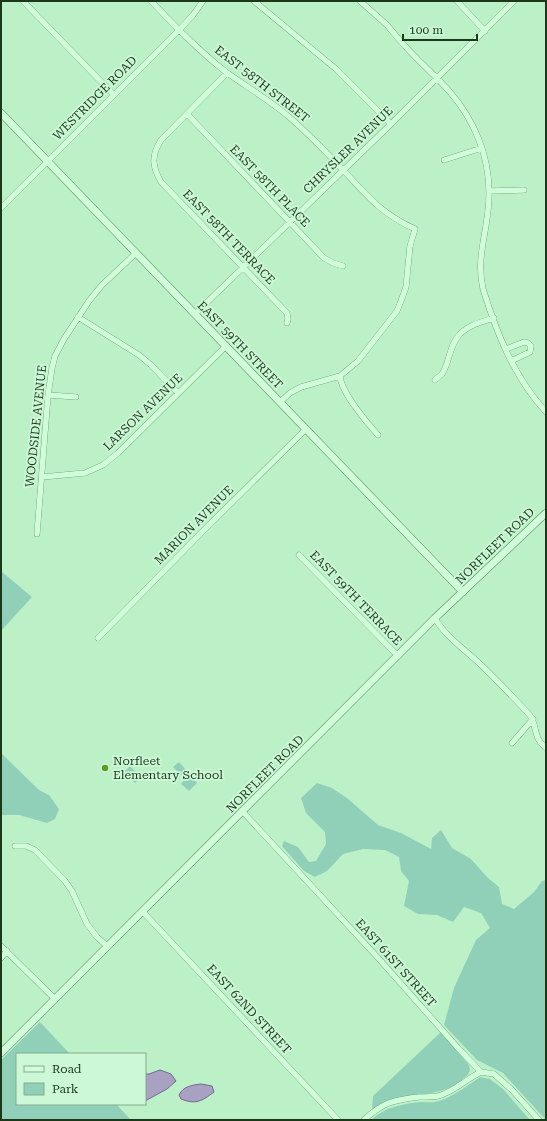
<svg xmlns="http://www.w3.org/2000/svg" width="547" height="1121" viewBox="0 0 547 1121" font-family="'Roboto Serif',serif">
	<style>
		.green { fill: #90d0b8 }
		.water { fill: #a8a1c2; stroke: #726890 }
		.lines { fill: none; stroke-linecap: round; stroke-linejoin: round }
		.minor-casing { stroke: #548a57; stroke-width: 6 }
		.tertiary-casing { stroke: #548a57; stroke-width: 8 }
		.minor { stroke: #d0fcda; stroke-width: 5.5 }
		.tertiary { stroke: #d0fcda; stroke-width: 7 }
		.poi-dot { fill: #5e9e1f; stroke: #cdf8d7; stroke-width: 1.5 }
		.labels { text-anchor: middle; stroke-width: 3.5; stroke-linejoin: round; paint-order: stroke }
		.street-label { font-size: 12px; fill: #1b381b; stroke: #cdf8d7 }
		.poi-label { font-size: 12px; fill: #1b381b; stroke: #cdf8d7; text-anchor: start }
	</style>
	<rect width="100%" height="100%" fill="#bcf1c8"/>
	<!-- green -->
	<path class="green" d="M 1,571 L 32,597 L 1,631 Z
		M 1,753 L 39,790 L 49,795 L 59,809 L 55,819 L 47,823 L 19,815 L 1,815 Z
		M 179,762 L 197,783 L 189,791 L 181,784 L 185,779 L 173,767 Z
		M 130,766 L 141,777 L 135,783 L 124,772 Z
		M 317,783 L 332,788 L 347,798 L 378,825 L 401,833 L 431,849 L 432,838 L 441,830 L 452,848 L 471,859 L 488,878 L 499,887 L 502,904 L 514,909 L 534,892 L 542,881 L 546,880 L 546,1120 L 503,1073 L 477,1060 L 444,1025 L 454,988 L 476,940 L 490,928 L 481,913 L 464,907 L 453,922 L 437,915 L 418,914 L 404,906 L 409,881 L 401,871 L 399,857 L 385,850 L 363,849 L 343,854 L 327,871 L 315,877 L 304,871 L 282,846 L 284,841 L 298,847 L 309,862 L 316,861 L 326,844 L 325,832 L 306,813 L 301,798 Z
		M 40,1022 L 70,1054 L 17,1054 L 17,1104 L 116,1104 L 131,1120 L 1,1120 L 1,1060 Z
		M 441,1032 L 469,1065 C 471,1072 469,1074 464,1078 C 446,1095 423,1093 400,1098 C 390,1100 381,1104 372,1110 L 373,1096 Z
		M 480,1077 L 490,1079 L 503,1089 L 530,1120 L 371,1120 C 385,1107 402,1104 421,1102 C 426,1102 434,1103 439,1101 C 454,1096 467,1086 480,1077 Z"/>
	<!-- water -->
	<path class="water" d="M 160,1070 L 171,1074 L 176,1081 L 167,1089 L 145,1101 L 145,1074 L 149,1074 Z
		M 201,1084 L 212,1086 L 214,1092 C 202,1101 196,1105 181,1099 L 179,1095 C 183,1086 193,1085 201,1084 Z"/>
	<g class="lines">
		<!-- minor casing -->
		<g class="minor-casing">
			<path id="minor" d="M 23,1 L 114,95
				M 151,1 C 175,26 199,51 226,72 C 247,87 269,100 288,116 C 308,133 327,153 345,172 C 368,197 382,214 415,229 L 410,246 L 406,287 L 401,301 L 397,311 L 358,361 L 340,376 L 301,387 L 290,393 L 280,402
				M 254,1 L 336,69 L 391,124
				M 360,1 C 369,9 378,17 387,25 C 393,32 399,40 405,46 C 419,62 436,76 450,92 C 474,120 489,155 489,192 C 490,227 475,254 483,289 C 497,334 514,377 546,412
				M 457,1 L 485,31
				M 227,73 L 161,140 C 151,156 152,166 161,182 L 287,313 L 288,319 L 287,323
				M 187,114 L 324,258 L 333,263 L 343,266
				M 444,160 L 482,148
				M 489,191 L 524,190
				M 1,208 L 179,30 L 193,15 L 203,1
				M 195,314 L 391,124 L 514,1
				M 78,317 L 139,355 L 151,365 L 178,393
				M 506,349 L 524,342 L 528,343 L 531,346 L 530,352 L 511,361
				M 340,376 C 341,392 367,423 378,435
				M 435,380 C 437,378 440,376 442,374 C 450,362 449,345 460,334 C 468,325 482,322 494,318
				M 48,395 L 76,397
				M 42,477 L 85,473 L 103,465 L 118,453 L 226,346
				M 37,534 L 48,395 L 52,368 L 55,356 L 64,339 L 89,301 L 102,285 L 136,253
				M 299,555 L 398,656
				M 435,618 C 443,634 465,650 478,662 C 496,679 512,696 528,713 C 539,725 531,736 546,748
				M 98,638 L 203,531 L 306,429
				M 512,743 L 533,719
				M 243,812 L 380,960 L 458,1048 L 481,1072 L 494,1074 L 512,1090 L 539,1120
				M 15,846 L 26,846 L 35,850 L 65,881 L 72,891 L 87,924 L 97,937 L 108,947
				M 143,912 L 338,1120
				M 1,946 L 55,999
				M 1,958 L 7,951
				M 364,1120 C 383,1102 394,1100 419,1097 C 425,1097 432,1097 438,1096 C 454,1092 466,1079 481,1072"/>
		</g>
		<!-- tertiary casing -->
		<g class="tertiary-casing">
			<path id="tertiary" d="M 1,113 L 463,592
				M 1,1053 L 435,618 L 546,513"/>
		</g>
		<!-- minor -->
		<use href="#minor" class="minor"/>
		<!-- tertiary -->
		<use href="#tertiary" class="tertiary"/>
	</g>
	<!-- markers -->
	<circle class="poi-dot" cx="105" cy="768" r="4"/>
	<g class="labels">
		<!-- street labels -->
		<g class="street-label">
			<text transform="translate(262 84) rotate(38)" y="4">EAST 58TH STREET</text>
			<text transform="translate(95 98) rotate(-45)" y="4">WESTRIDGE ROAD</text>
			<text transform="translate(348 150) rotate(-44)" y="4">CHRYSLER AVENUE</text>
			<text transform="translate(270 186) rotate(46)" y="4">EAST 58TH PLACE</text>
			<text transform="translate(229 237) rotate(46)" y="4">EAST 58TH TERRACE</text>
			<text transform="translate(240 345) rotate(46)" y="4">EAST 59TH STREET</text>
			<text transform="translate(143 412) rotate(-44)" y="4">LARSON AVENUE</text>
			<text transform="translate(36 426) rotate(-84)" y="4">WOODSIDE AVENUE</text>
			<text transform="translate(194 525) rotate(-45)" y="4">MARION AVENUE</text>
			<text transform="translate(495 546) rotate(-44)" y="4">NORFLEET ROAD</text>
			<text transform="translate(356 598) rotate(46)" y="4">EAST 59TH TERRACE</text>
			<text transform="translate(265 774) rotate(-45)" y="4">NORFLEET ROAD</text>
			<text transform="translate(396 963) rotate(48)" y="4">EAST 61ST STREET</text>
			<text transform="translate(249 1009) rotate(47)" y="4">EAST 62ND STREET</text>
		</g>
		<!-- poi labels -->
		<g class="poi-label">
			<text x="113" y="765">Norfleet<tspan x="113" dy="14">Elementary School</tspan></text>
		</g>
	</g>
	<!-- border -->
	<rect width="547" height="1121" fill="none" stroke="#1b381b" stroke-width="4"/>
	<!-- legend -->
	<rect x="16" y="1053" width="130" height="52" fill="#cdf8d7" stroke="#86ab8c"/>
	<rect x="24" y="1066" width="20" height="6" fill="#d0fcda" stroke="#86ab8c"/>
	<text x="52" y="1073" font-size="12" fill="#1b381b">Road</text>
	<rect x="24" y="1083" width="20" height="12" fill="#90d0b8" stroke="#86ab8c"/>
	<text x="52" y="1093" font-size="12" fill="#1b381b">Park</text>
	<!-- scale -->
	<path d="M403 34v6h74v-6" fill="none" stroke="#1b381b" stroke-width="2"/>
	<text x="409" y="34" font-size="12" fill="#1b381b" stroke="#cdf8d7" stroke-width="3" paint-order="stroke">100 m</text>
</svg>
